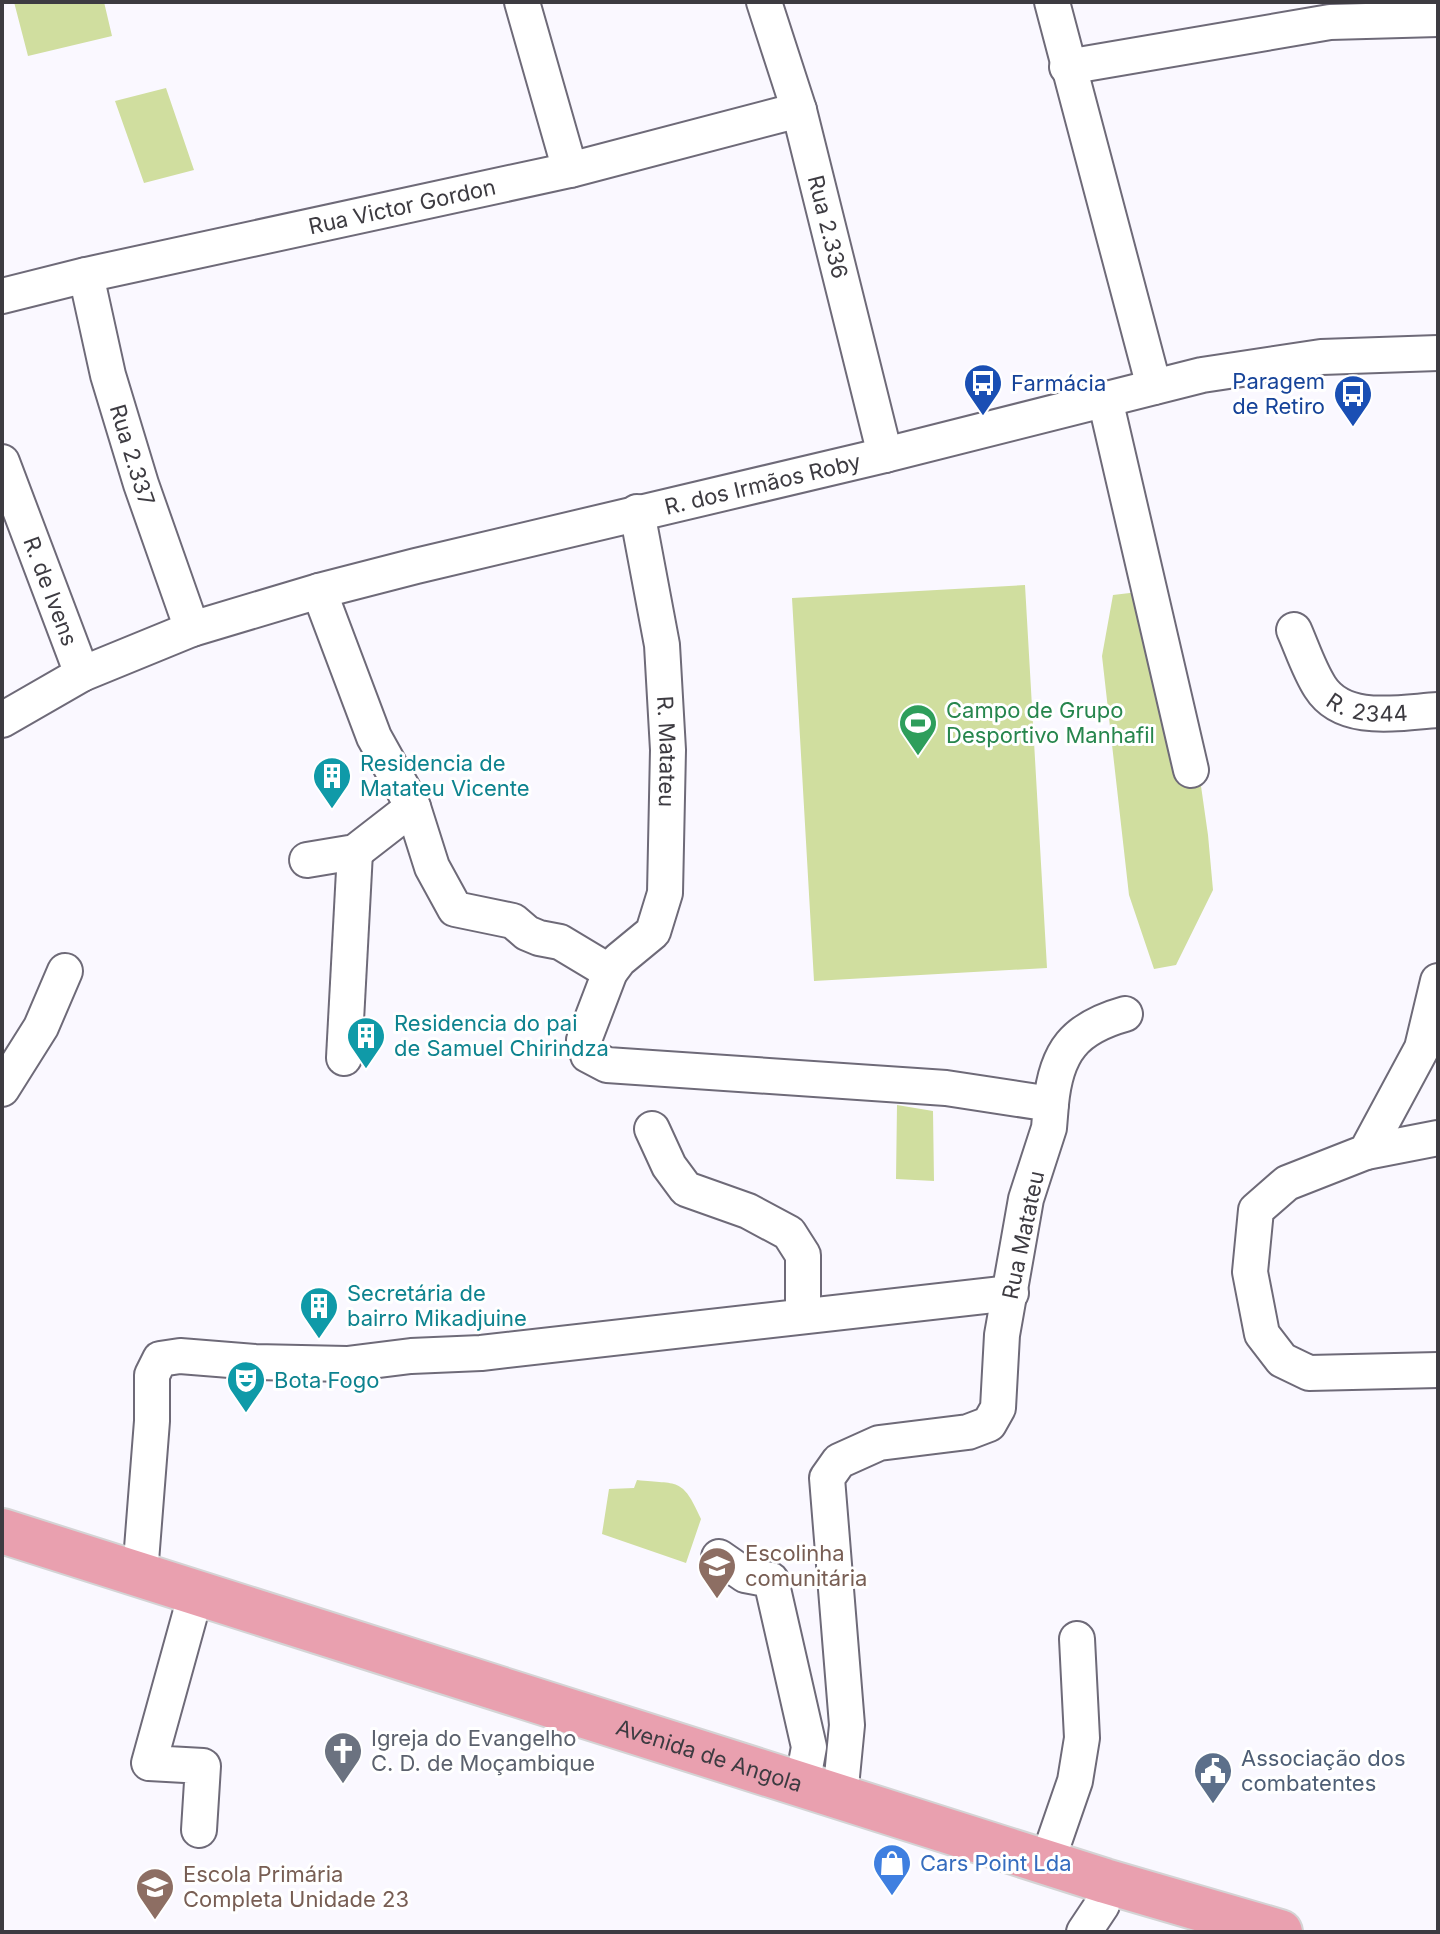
<svg xmlns="http://www.w3.org/2000/svg" width="1440" height="1934" viewBox="0 0 1440 1934" font-family="Inter,sans-serif">
	<style>
		.green { fill: #d0de9f }
		.lines { fill: none; stroke-linecap: round; stroke-linejoin: round }
		.minor-casing { stroke: #6e6a78; stroke-width: 38 }
		.major-casing { stroke: #d4d4d5; stroke-width: 48 }
		.minor { stroke: #fff; stroke-width: 34 }
		.major { stroke: #e9a0af; stroke-width: 44 }
		.labels { text-anchor: middle; stroke-width: 6; stroke-linejoin: round; paint-order: stroke }
		.street-label { font-size: 22px; fill: #3d3b41; stroke: #fff }
		.transit-label { font-size: 22px; fill: #164399; stroke: #fff; text-anchor: end }
		.leisure-label { font-size: 22px; fill: #27864d; stroke: #fff; text-anchor: start }
		.culture-label { font-size: 22px; fill: #0d838f; stroke: #fff; text-anchor: start }
		.education-label { font-size: 22px; fill: #785e54; stroke: #fff; text-anchor: start }
		.worship-label { font-size: 22px; fill: #5b616d; stroke: #fff; text-anchor: start }
		.service-label { font-size: 22px; fill: #4e5e75; stroke: #fff; text-anchor: start }
		.shop-label { font-size: 22px; fill: #366cbe; stroke: #fff; text-anchor: start }
	</style>
	<rect width="100%" height="100%" fill="#faf8ff"/>
	<!-- green -->
	<path class="green" d="M 14,2 L 104,2 L 112,36 L 28,56 Z
		M 166,88 L 194,170 L 144,183 L 115,101 Z
		M 1025,585 L 1047,968 L 814,981 L 792,598 Z
		M 1155,590 L 1181,646 L 1208,835 L 1213,890 L 1176,965 L 1154,969 L 1129,895 L 1102,656 L 1113,595 Z
		M 897,1105 L 933,1111 L 934,1181 L 896,1179 Z
		M 637,1480 C 678,1485 682,1476 701,1519 L 686,1563 L 602,1534 L 609,1489 L 634,1488 Z"/>
	<g class="lines">
		<!-- minor casing -->
		<g class="minor-casing">
			<g id="minor">
				<path d="M 522,2 L 570,170"/>
				<path id="s1" d="M 764,2 L 799,110 L 885,455"/>
				<path d="M 1052,2 L 1154,387"/>
				<path d="M 1067,67 L 1330,22 L 1438,19"/>
				<path id="s2" d="M 86,275 L 108,375 L 141,484 L 192,629"/>
				<path id="s3" d="M 2,296 L 86,275 L 570,170 L 799,110"/>
				<path d="M 1105,399 L 1191,770"/>
				<path id="s4" d="M 2,462 L 82,674"/>
				<path id="s5" d="M 637,512 L 662,645 L 668,750 L 665,893 L 653,932 L 619,960 L 610,972 L 584,1040 L 588,1055 L 607,1065 L 946,1088 L 1051,1104 L 1049,1128 L 1026,1199 L 1002,1335 L 998,1408 L 989,1424 L 968,1432 L 879,1443 L 839,1461 L 827,1478 L 847,1725 L 840,1797"/>
				<path d="M 319,591 L 374,737 L 413,807 L 432,867 L 455,909 L 513,921 L 527,933 L 539,938 L 560,942 L 610,972"/>
				<path id="s6" d="M 1294,630 C 1302,648 1309,670 1320,687 C 1344,725 1401,712 1438,710"/>
				<path id="s7" d="M 2,720 L 82,674 L 192,629 L 319,591 L 416,566 L 885,455 L 1202,375 L 1321,357 L 1438,353"/>
				<path d="M 307,860 L 355,852 L 413,807"/>
				<path d="M 1438,981 L 1422,1048 L 1366,1152 L 1287,1183 L 1256,1210 L 1250,1272 L 1262,1334 L 1282,1360 L 1309,1373 L 1438,1370"/>
				<path d="M 344,1058 L 355,852"/>
				<path d="M 2,1089 L 41,1027 L 65,971"/>
				<path d="M 1051,1104 C 1056,1051 1075,1028 1125,1014"/>
				<path d="M 652,1129 L 669,1166 L 686,1189 L 748,1211 L 789,1233 L 803,1255 L 803,1316"/>
				<path d="M 1366,1152 L 1438,1138"/>
				<path d="M 719,1557 L 745,1575 L 771,1580 L 809,1747 L 802,1785"/>
				<path d="M 140,1574 L 152,1421 L 152,1375 L 160,1359 L 180,1356 L 255,1362 L 347,1364 L 411,1356 L 481,1353 L 1011,1293"/>
				<path d="M 196,1593 L 149,1763 L 203,1766 L 199,1830"/>
				<path d="M 1047,1862 L 1075,1781 L 1082,1738 L 1077,1639"/>
				<path d="M 1084,1932 L 1102,1905 L 1105,1881"/>
			</g>
		</g>
		<!-- major casing -->
		<g class="major-casing">
			<g id="major">
				<path id="s8" d="M 2,1531 L 1105,1881 L 1280,1932"/>
			</g>
		</g>
		<!-- minor -->
		<use href="#minor" class="minor"/>
		<!-- major -->
		<use href="#major" class="major"/>
	</g>
	<!-- icons -->
	<defs>
		<g id="bus-pin" transform="scale(2)"><path d="M0 17L-7.5 6A9.5 9.5 0 1 1 7.5 6Z" fill="#1a4fb4" stroke="#fff"/><path d="M-5-6H5V4H4V6H2V4H-2V6H-4V4H-5ZM-3.5-4V0h7V-4ZM-3.5 1.2v1.5H-2V1.2ZM2 1.2v1.5H3.5V1.2Z" fill="#fff"/></g>
		<g id="stadium-pin" transform="scale(2)"><path d="M0 17L-7.5 6A9.5 9.5 0 1 1 7.5 6Z" fill="#2e9e5b" stroke="#fff"/><path d="M0-5a6.5 5 0 1 0 0 10a6.5 5 0 1 0 0-10ZM-3.5-1.8h7v3.6h-7Z" fill="#fff"/></g>
		<g id="building-pin" transform="scale(2)"><path d="M0 17L-7.5 6A9.5 9.5 0 1 1 7.5 6Z" fill="#0f9aa8" stroke="#fff"/><path d="M-4-6H4V6H1V3H-1V6H-4ZM-2.5-4.3h1.7v1.8h-1.7ZM.8-4.3h1.7v1.8H.8ZM-2.5-1h1.7V.8h-1.7ZM.8-1h1.7V.8H.8Z" fill="#fff"/></g>
		<g id="theatre-pin" transform="scale(2)"><path d="M0 17L-7.5 6A9.5 9.5 0 1 1 7.5 6Z" fill="#0f9aa8" stroke="#fff"/><path d="M-5-5.5Q0-4 5-5.5V0Q5 5 0 6Q-5 5-5 0ZM-3.3-2.5H-1v1.5H-3.3ZM1-2.5H3.3v1.5H1ZM-2.8 1Q0 5.5 2.8 1Z" fill="#fff"/></g>
		<g id="school-pin" transform="scale(2)"><path d="M0 17L-7.5 6A9.5 9.5 0 1 1 7.5 6Z" fill="#8d6e63" stroke="#fff"/><path d="M0-5L7-2L0 1L-7-2ZM-4 1L0 2.5L4 1V4Q0 6-4 4Z" fill="#fff"/></g>
		<g id="church-pin" transform="scale(2)"><path d="M0 17L-7.5 6A9.5 9.5 0 1 1 7.5 6Z" fill="#6b7280" stroke="#fff"/><path d="M-1.2-6h2.4v3.5h3.3v2.4h-3.3V6h-2.4V-.1h-3.3v-2.4h3.3Z" fill="#fff"/></g>
		<g id="civic-pin" transform="scale(2)"><path d="M0 17L-7.5 6A9.5 9.5 0 1 1 7.5 6Z" fill="#5c6f8a" stroke="#fff"/><path d="M-.6-6.5H3V-4.5H.6V-3L4-1V1h2V6H-6V1h2V-1L-.6-3ZM-1.2 2.5V6h2.4V2.5Z" fill="#fff"/></g>
		<g id="shop-pin" transform="scale(2)"><path d="M0 17L-7.5 6A9.5 9.5 0 1 1 7.5 6Z" fill="#3f7fe0" stroke="#fff"/><path d="M-5-2.5h2.3a2.7 3.5 0 0 1 5.4 0H5L5.5 6h-11ZM-1.5-2.5h3a1.5 2.3 0 0 0-3 0Z" fill="#fff"/></g>
	</defs>
	<g fill-rule="evenodd">
		<use href="#bus-pin" x="983" y="383"/>
		<use href="#bus-pin" x="1353" y="394"/>
		<use href="#stadium-pin" x="918" y="723"/>
		<use href="#building-pin" x="332" y="776"/>
		<use href="#building-pin" x="366" y="1036"/>
		<use href="#building-pin" x="319" y="1306"/>
		<use href="#theatre-pin" x="246" y="1380"/>
		<use href="#school-pin" x="717" y="1566"/>
		<use href="#church-pin" x="343" y="1751"/>
		<use href="#civic-pin" x="1213" y="1771"/>
		<use href="#shop-pin" x="892" y="1863"/>
		<use href="#school-pin" x="155" y="1887"/>
	</g>
	<g class="labels">
		<!-- street labels -->
		<g class="street-label">
			<text dy="8" stroke="none"><textPath href="#s3" startOffset="410">Rua Victor Gordon</textPath></text>
			<text dy="8" stroke="none"><textPath href="#s1" startOffset="234">Rua 2.336</textPath></text>
			<text dy="8" stroke="none"><textPath href="#s2" startOffset="186">Rua 2.337</textPath></text>
			<text dy="8" stroke="none"><textPath href="#s7" startOffset="800">R. dos Irmãos Roby</textPath></text>
			<text dy="8" stroke="none"><textPath href="#s4" startOffset="138">R. de Ivens</textPath></text>
			<text dy="8" stroke="none"><textPath href="#s6" startOffset="118">R. 2344</textPath></text>
			<text dy="8" stroke="none"><textPath href="#s5" startOffset="242">R. Matateu</textPath></text>
			<text transform="translate(1023 1235) rotate(-78)" y="8">Rua Matateu</text>
			<text dy="8" stroke="none"><textPath href="#s8" startOffset="742">Avenida de Angola</textPath></text>
		</g>
		<!-- transit labels -->
		<g class="transit-label">
			<text x="1325" y="389">Paragem<tspan x="1325" dy="25">de Retiro</tspan></text>
			<text x="1011" y="391" text-anchor="start">Farmácia</text>
		</g>
		<!-- leisure labels -->
		<g class="leisure-label">
			<text x="946" y="718">Campo de Grupo<tspan x="946" dy="25">Desportivo Manhafil</tspan></text>
		</g>
		<!-- culture labels -->
		<g class="culture-label">
			<text x="360" y="771">Residencia de<tspan x="360" dy="25">Matateu Vicente</tspan></text>
			<text x="394" y="1031">Residencia do pai<tspan x="394" dy="25">de Samuel Chirindza</tspan></text>
			<text x="347" y="1301">Secretária de<tspan x="347" dy="25">bairro Mikadjuine</tspan></text>
			<text x="274" y="1388">Bota Fogo</text>
		</g>
		<!-- education labels -->
		<g class="education-label">
			<text x="745" y="1561">Escolinha<tspan x="745" dy="25">comunitária</tspan></text>
			<text x="183" y="1882">Escola Primária<tspan x="183" dy="25">Completa Unidade 23</tspan></text>
		</g>
		<!-- worship labels -->
		<g class="worship-label">
			<text x="371" y="1746">Igreja do Evangelho<tspan x="371" dy="25">C. D. de Moçambique</tspan></text>
		</g>
		<!-- service labels -->
		<g class="service-label">
			<text x="1241" y="1766">Associação dos<tspan x="1241" dy="25">combatentes</tspan></text>
		</g>
		<!-- shop labels -->
		<g class="shop-label">
			<text x="920" y="1871">Cars Point Lda</text>
		</g>
	</g>
	<!-- border -->
	<rect width="1440" height="1934" fill="none" stroke="#3d3b41" stroke-width="8"/>
</svg>
